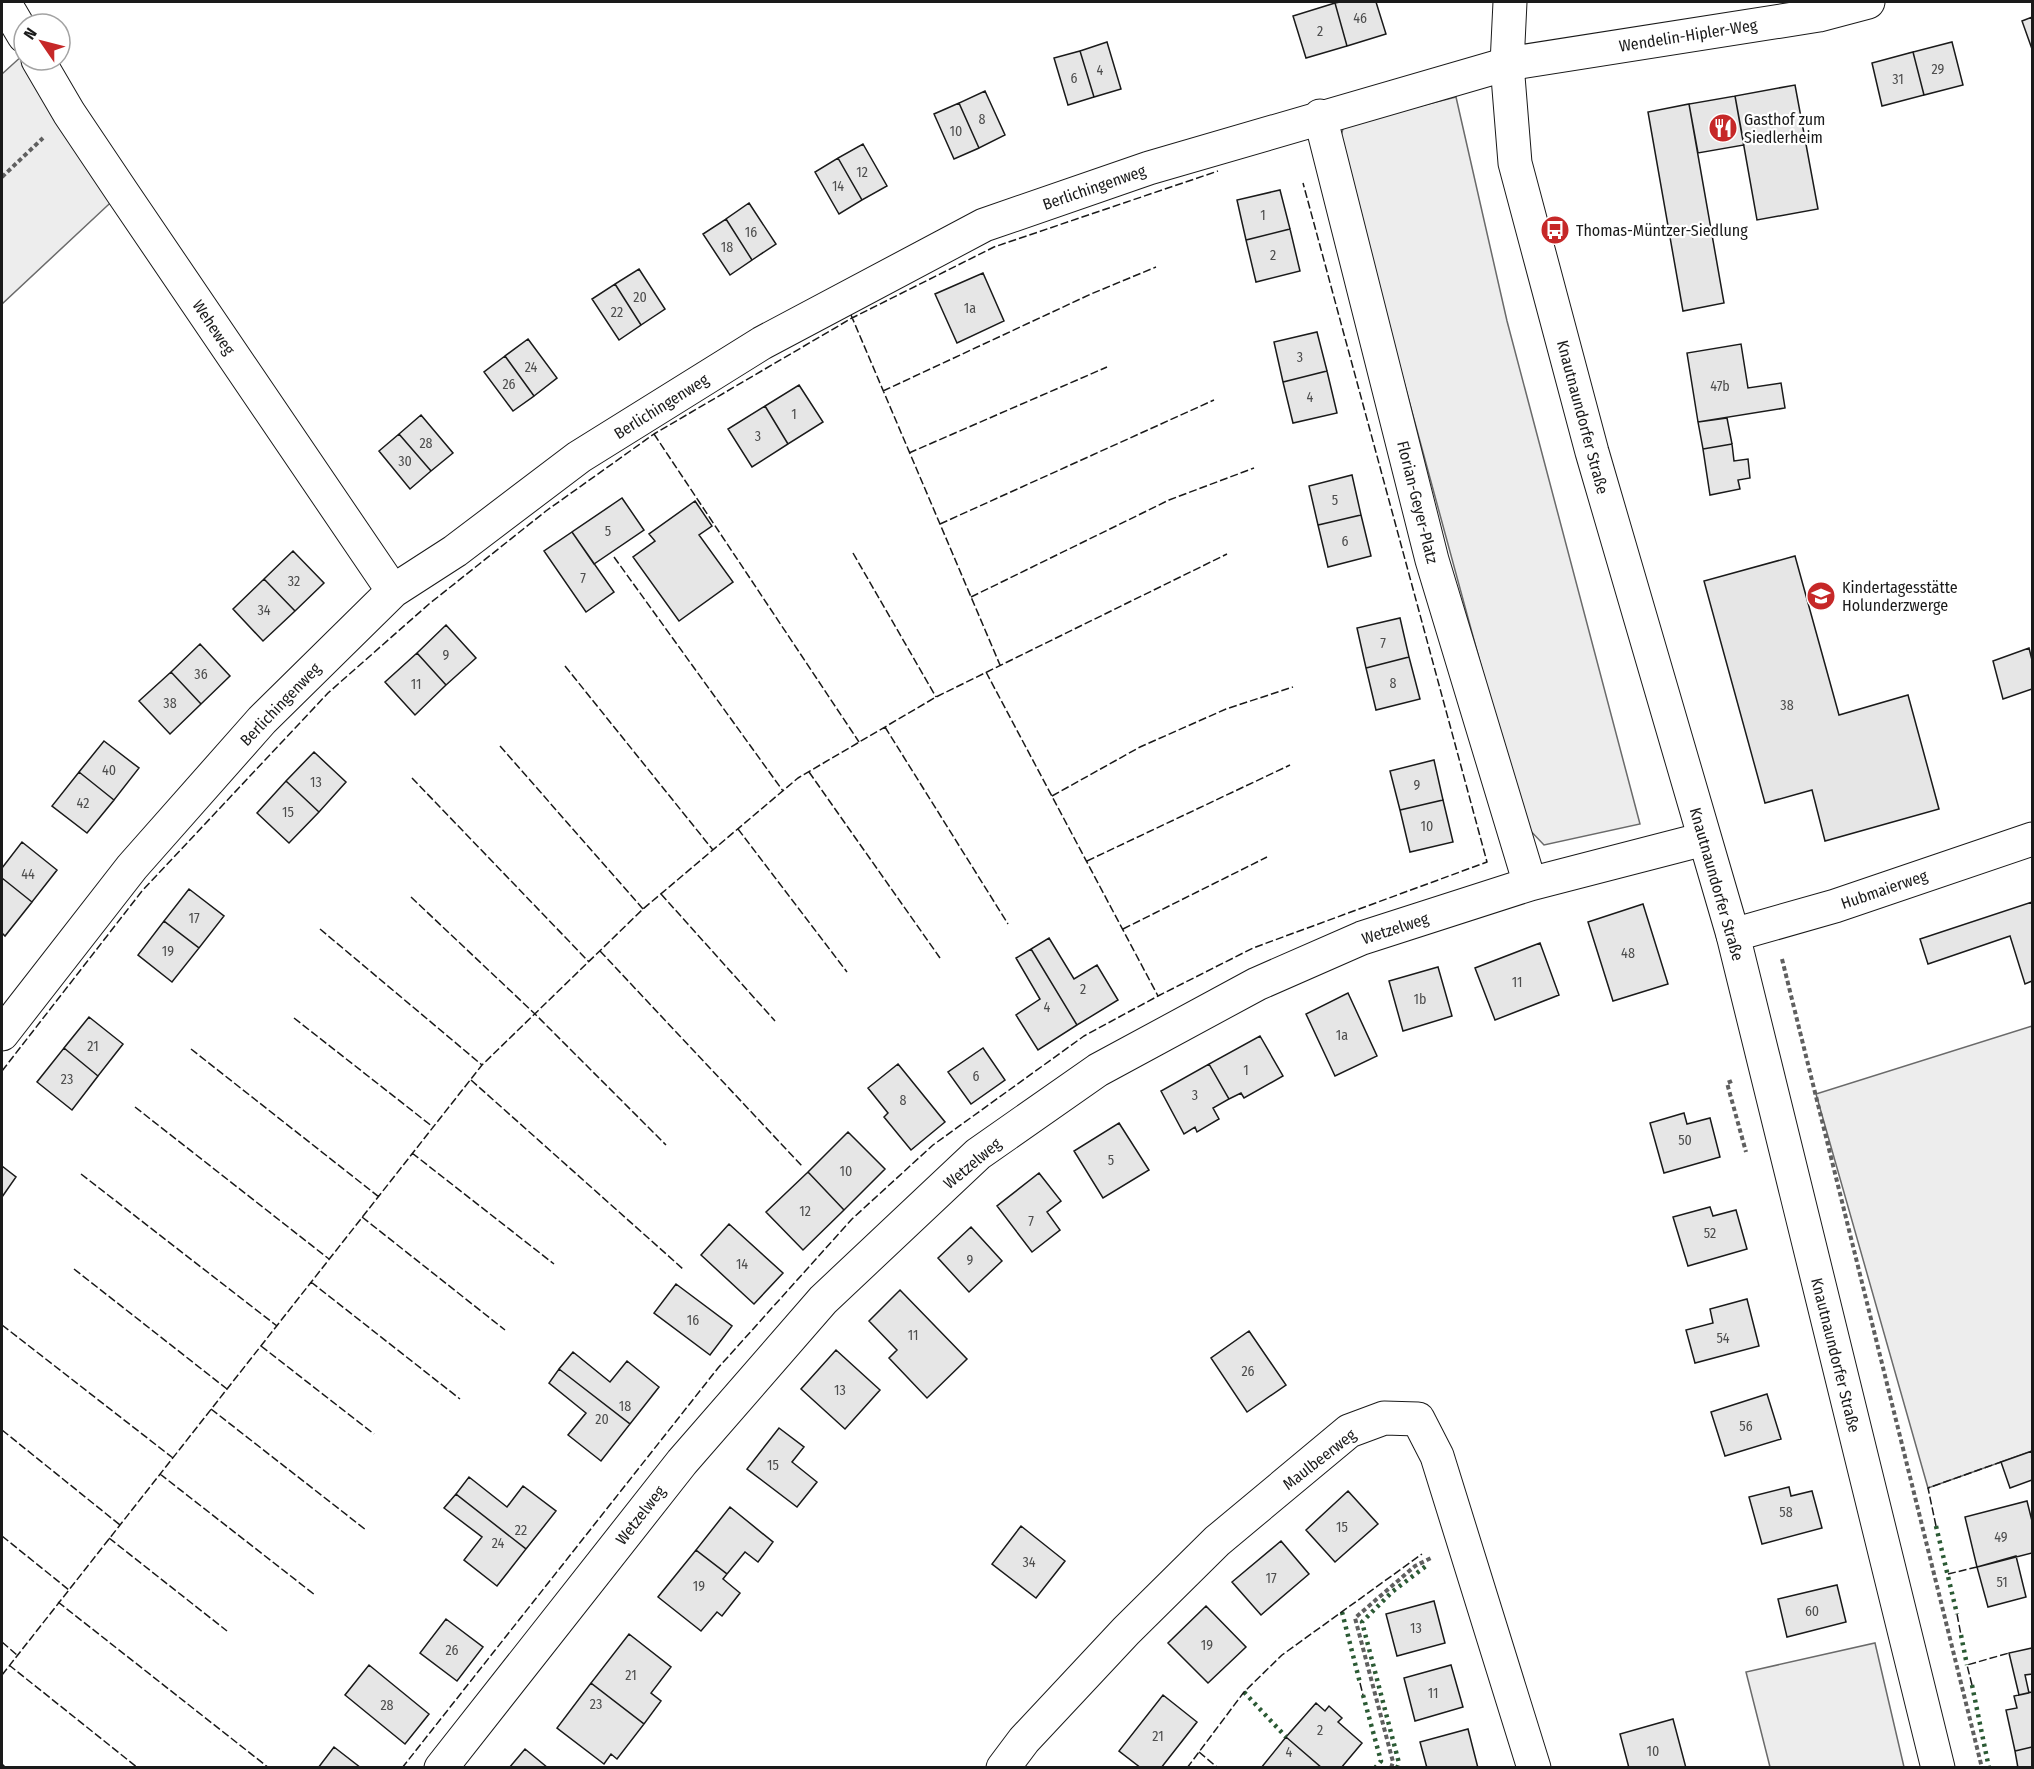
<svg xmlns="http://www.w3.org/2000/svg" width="2034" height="1769" viewBox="0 0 2034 1769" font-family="'Fira Sans Condensed',sans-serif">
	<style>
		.green { fill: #ededed; stroke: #6a6a6a; stroke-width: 1.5 }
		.building { fill: #e6e6e6; stroke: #1a1a1a; stroke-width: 1.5 }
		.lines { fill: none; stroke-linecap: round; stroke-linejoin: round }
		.minor-casing { stroke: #1a1a1a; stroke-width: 35 }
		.major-casing { stroke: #1a1a1a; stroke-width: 35 }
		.path { stroke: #5f5f5f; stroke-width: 4; stroke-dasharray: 4.5 3; stroke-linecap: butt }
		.minor { stroke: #fff; stroke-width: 33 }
		.major { stroke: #fff; stroke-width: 33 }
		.hedge { stroke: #2b5a34; stroke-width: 4.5; stroke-dasharray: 3 4.5; stroke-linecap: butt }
		.fence { stroke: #1a1a1a; stroke-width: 1.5; stroke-dasharray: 8 3; stroke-linecap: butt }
		.labels { text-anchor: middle; stroke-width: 4.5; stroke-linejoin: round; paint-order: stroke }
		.number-label { font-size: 14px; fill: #4d4d4d }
		.street-label { font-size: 16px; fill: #1a1a1a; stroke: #fff }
		.poi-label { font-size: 16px; fill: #1a1a1a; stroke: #fff; text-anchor: start }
	</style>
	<rect width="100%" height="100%" fill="#fff"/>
	<!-- green -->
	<path class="green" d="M 24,54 L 122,192 L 2,304 L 2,74 Z
		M 1456,97 L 1507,321 L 1640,824 L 1544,845 L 1524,824 L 1339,143 L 1344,125 Z
		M 2032,1026 L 2032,1451 L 1928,1488 L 1816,1094 Z
		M 1875,1643 L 1904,1767 L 1770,1767 L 1746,1672 Z"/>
	<!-- building -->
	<path class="building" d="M 1340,2 L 1376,2 L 1386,34 L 1347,46 L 1335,3 Z
		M 1335,3 L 1347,46 L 1306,58 L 1293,16 Z
		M 2032,17 L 2032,49 L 2022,21 Z
		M 1107,42 L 1121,89 L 1094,97 L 1080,51 Z
		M 1952,42 L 1963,85 L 1924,95 L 1913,52 Z
		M 1080,51 L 1094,97 L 1068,105 L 1054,58 Z
		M 1913,52 L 1924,95 L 1882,106 L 1872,63 Z
		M 1795,85 L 1818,209 L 1757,220 L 1735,96 Z
		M 985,91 L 1005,135 L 979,148 L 959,103 Z
		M 1735,96 L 1744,145 L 1698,153 L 1689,104 Z
		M 959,103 L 979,148 L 954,159 L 934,114 Z
		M 1689,104 L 1724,303 L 1683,311 L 1648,112 Z
		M 863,144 L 887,186 L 862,200 L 838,158 Z
		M 838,158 L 862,200 L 839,214 L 815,172 Z
		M 1280,190 L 1290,229 L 1246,240 L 1237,200 Z
		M 749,203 L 776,244 L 752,260 L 726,219 Z
		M 726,219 L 752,260 L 730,275 L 703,234 Z
		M 1290,229 L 1300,271 L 1256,282 L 1246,240 Z
		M 639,269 L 665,309 L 641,325 L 615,284 Z
		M 983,273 L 1004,321 L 957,343 L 935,294 Z
		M 615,284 L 641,325 L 619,340 L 592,299 Z
		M 1317,332 L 1327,371 L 1283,382 L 1274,342 Z
		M 528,339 L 557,378 L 534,396 L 505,356 Z
		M 1741,344 L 1748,388 L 1781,383 L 1785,408 L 1698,422 L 1687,353 Z
		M 505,356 L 534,396 L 513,411 L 484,372 Z
		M 1327,371 L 1337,413 L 1293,423 L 1283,382 Z
		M 799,385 L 823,422 L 788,444 L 765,406 Z
		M 765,406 L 788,444 L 752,467 L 728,429 Z
		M 421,415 L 453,453 L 431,471 L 399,434 Z
		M 1727,418 L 1732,444 L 1703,449 L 1698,422 Z
		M 399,434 L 431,471 L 410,489 L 379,451 Z
		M 1732,444 L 1734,461 L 1748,459 L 1750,478 L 1738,480 L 1740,489 L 1710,495 L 1703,449 Z
		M 1352,475 L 1361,515 L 1318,525 L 1309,486 Z
		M 622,498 L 644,530 L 594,564 L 572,532 Z
		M 695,501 L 712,526 L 699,535 L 733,582 L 679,621 L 633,557 L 655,541 L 649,534 Z
		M 1361,515 L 1371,556 L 1328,567 L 1318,525 Z
		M 572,532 L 614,592 L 586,612 L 544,551 Z
		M 293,551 L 324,583 L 295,611 L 264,579 Z
		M 1795,556 L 1839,715 L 1908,695 L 1939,809 L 1825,841 L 1812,790 L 1765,803 L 1704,581 Z
		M 264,579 L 295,611 L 263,641 L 233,609 Z
		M 1400,618 L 1409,657 L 1366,668 L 1357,628 Z
		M 446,625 L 476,658 L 446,685 L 417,653 Z
		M 200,644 L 230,676 L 201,704 L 171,672 Z
		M 2029,648 L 2032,660 L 2032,689 L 2003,699 L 1993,661 Z
		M 417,653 L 446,685 L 415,715 L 385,682 Z
		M 1409,657 L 1420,699 L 1376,710 L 1366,668 Z
		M 171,672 L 201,704 L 170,734 L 139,701 Z
		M 104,741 L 139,768 L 114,800 L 79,772 Z
		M 314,752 L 346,782 L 319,812 L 286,781 Z
		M 1434,760 L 1443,800 L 1400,810 L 1390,771 Z
		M 79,772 L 114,800 L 87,833 L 52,806 Z
		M 286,781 L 319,812 L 289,843 L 257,813 Z
		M 1443,800 L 1453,842 L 1410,852 L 1400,810 Z
		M 22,842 L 57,870 L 32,902 L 2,878 L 2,868 Z
		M 2,878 L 32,902 L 5,936 L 2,933 Z
		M 189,889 L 224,916 L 199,948 L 164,921 Z
		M 2032,902 L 2032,981 L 2025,984 L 2010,936 L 1928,964 L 1920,939 Z
		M 1643,904 L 1668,984 L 1613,1001 L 1588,922 Z
		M 164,921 L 199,948 L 172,982 L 138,955 Z
		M 1049,938 L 1074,979 L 1097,965 L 1118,1000 L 1077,1025 L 1031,949 Z
		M 1540,943 L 1559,995 L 1495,1020 L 1475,968 Z
		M 1031,949 L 1077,1025 L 1038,1050 L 1016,1015 L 1040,999 L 1016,958 Z
		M 1438,967 L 1452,1016 L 1403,1031 L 1389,981 Z
		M 1348,993 L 1377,1056 L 1335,1076 L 1306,1014 Z
		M 89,1017 L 123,1044 L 98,1076 L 64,1048 Z
		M 1260,1036 L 1283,1076 L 1244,1098 L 1241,1093 L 1229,1099 L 1209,1064 Z
		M 64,1048 L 98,1076 L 72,1110 L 37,1082 Z
		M 983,1048 L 1005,1080 L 971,1104 L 948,1072 Z
		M 898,1064 L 945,1122 L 911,1150 L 884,1117 L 888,1113 L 868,1088 Z
		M 1209,1064 L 1229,1099 L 1213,1108 L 1219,1119 L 1197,1132 L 1195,1127 L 1184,1134 L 1161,1091 Z
		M 1684,1113 L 1687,1124 L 1710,1118 L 1720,1157 L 1664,1173 L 1650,1123 Z
		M 1119,1123 L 1149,1170 L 1103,1198 L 1074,1151 Z
		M 848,1132 L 885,1169 L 844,1210 L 808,1172 Z
		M 2,1166 L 16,1177 L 2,1197 Z
		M 808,1172 L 844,1210 L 803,1250 L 766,1212 Z
		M 1039,1173 L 1061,1201 L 1047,1212 L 1060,1230 L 1032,1252 L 997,1206 Z
		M 1710,1207 L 1713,1216 L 1736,1210 L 1747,1249 L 1688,1266 L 1673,1217 Z
		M 729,1224 L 783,1273 L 754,1304 L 701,1255 Z
		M 971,1227 L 1002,1261 L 969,1292 L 938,1258 Z
		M 676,1284 L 732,1326 L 710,1355 L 654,1313 Z
		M 900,1290 L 967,1359 L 927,1398 L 889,1358 L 897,1350 L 869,1321 Z
		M 1747,1299 L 1759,1346 L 1695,1363 L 1686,1330 L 1713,1323 L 1710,1309 Z
		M 1249,1331 L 1286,1385 L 1247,1412 L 1211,1358 Z
		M 836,1350 L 880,1390 L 845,1429 L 801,1389 Z
		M 573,1352 L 610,1382 L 627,1361 L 659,1387 L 630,1424 L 559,1369 Z
		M 559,1369 L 630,1424 L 601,1461 L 568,1435 L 586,1413 L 549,1383 Z
		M 1767,1394 L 1781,1439 L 1725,1456 L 1711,1412 Z
		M 779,1428 L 804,1447 L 792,1462 L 817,1482 L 797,1507 L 747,1469 Z
		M 2032,1451 L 2032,1480 L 2010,1488 L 2001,1462 Z
		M 469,1477 L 507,1507 L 523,1486 L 556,1511 L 526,1549 L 456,1494 Z
		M 1789,1487 L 1791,1496 L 1812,1491 L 1822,1528 L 1762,1544 L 1749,1497 Z
		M 1348,1491 L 1378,1524 L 1335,1562 L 1306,1530 Z
		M 456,1494 L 526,1549 L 497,1586 L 464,1560 L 482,1537 L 444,1508 Z
		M 2027,1501 L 2032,1521 L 2032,1553 L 1977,1567 L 1965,1517 Z
		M 730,1507 L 773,1542 L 758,1562 L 745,1552 L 727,1574 L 696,1550 Z
		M 1021,1526 L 1065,1561 L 1036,1598 L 992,1564 Z
		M 1281,1541 L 1309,1574 L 1261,1615 L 1232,1582 Z
		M 696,1550 L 727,1574 L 723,1579 L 740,1593 L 722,1616 L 717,1612 L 701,1631 L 658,1597 Z
		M 2016,1556 L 2026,1597 L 1988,1607 L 1977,1567 Z
		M 1837,1585 L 1846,1622 L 1787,1637 L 1778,1599 Z
		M 1434,1601 L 1445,1643 L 1397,1656 L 1386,1614 Z
		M 1206,1606 L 1246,1647 L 1208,1683 L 1168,1643 Z
		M 446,1619 L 483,1647 L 457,1681 L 420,1653 Z
		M 629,1634 L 671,1667 L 651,1693 L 661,1701 L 644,1724 L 591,1683 Z
		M 2032,1648 L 2032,1674 L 2025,1675 L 2029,1693 L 2019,1695 L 2009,1653 Z
		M 369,1665 L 429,1714 L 405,1744 L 345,1695 Z
		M 1451,1665 L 1463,1707 L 1415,1721 L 1404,1678 Z
		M 591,1683 L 644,1724 L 617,1759 L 611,1754 L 604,1764 L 557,1728 Z
		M 2032,1692 L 2032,1747 L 2015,1751 L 2006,1710 L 2017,1708 L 2014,1696 Z
		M 1163,1695 L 1197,1722 L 1161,1768 L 1141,1768 L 1119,1751 Z
		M 1316,1703 L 1325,1711 L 1329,1706 L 1342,1718 L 1338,1722 L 1362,1743 L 1341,1768 L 1322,1768 L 1286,1737 Z
		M 1673,1719 L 1686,1768 L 1629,1768 L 1620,1734 Z
		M 1468,1729 L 1478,1768 L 1427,1768 L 1420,1742 Z
		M 1286,1737 L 1322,1768 L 1261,1768 Z
		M 334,1747 L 361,1768 L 318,1768 Z
		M 2032,1747 L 2032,1768 L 2018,1768 L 2015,1751 Z
		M 525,1749 L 548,1768 L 509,1768 Z"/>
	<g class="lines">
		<!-- minor casing -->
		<g class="minor-casing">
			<path id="minor" d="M 4,2 L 24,36
				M 38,60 L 69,113 L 122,192 L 393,591
				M 1320,116 L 1432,560 L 1530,884
				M 1733,935 L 1835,906 L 2032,839
				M 2,1034 L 132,867 L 262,720 L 393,591 L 455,551 L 579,457 L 762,343 L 984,225 L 1149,168 L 1507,64 L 1819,15 L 1868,2
				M 441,1768 L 682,1462 L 823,1300 L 978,1154 L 1098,1070 L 1257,984 L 1362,938 L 1530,884 L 1704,839
				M 1003,1768 L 1024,1740 L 1126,1631 L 1217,1541 L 1349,1431 L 1384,1418 L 1418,1419 L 1437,1456 L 1534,1768"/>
		</g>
		<!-- major casing -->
		<g class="major-casing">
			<path id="major" d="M 1510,2 L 1507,64 L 1515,163 L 1592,452 L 1733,935 L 1938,1768"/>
		</g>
		<!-- path -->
		<path class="path" d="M 2,177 L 43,138
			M 1782,959 L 1982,1768
			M 1732,1081 L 1727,1083 L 1746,1152
			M 1391,1768 L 1393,1762 L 1355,1618 L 1415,1566 L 1433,1557"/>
		<!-- minor -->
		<use href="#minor" class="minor"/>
		<!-- major -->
		<use href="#major" class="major"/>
		<!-- hedge -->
		<path class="hedge" d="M 1936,1526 L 1957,1614
			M 1342,1612 L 1360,1683
			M 1961,1635 L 1967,1665
			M 1972,1685 L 1989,1768
			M 1244,1692 L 1286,1737
			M 1363,1695 L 1381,1761 L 1375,1768
			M 1397,1768 L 1399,1763 L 1362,1622 L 1392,1592 L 1426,1566"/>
		<!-- fence -->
		<path class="fence" d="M 851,315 L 1000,665
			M 883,391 L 1091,294 L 1156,267
			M 654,434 L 859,742
			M 909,453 L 1107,367
			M 940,524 L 1214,400
			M 853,553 L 936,697
			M 614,557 L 783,791
			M 971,597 L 1169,500 L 1254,468
			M 565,666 L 713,850
			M 986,672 L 1158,996
			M 885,727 L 1008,924
			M 500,746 L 643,909
			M 809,772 L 940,958
			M 412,778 L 589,962
			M 1052,796 L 1140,747 L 1226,709 L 1293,687
			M 738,829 L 847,972
			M 1087,861 L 1290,765
			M 661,894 L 775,1021
			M 411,897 L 535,1014 L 666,1145
			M 320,929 L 482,1065
			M 1123,929 L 1267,857
			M 600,951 L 802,1166
			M 294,1018 L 433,1127
			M 191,1049 L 379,1197
			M 2,1071 L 142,891 L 328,693 L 429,604 L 546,511 L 654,434 L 852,318 L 994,247 L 1218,171
			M 471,1080 L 683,1269
			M 135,1107 L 329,1259
			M 412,1153 L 554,1264
			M 81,1174 L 277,1326
			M 362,1217 L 505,1330
			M 74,1269 L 227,1389
			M 311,1282 L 460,1399
			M 2,1325 L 173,1458
			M 261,1346 L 374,1434
			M 211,1409 L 366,1530
			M 2,1430 L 120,1525
			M 160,1474 L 315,1595
			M 1936,1526 L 1928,1488 L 2001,1462
			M 2,1536 L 69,1590
			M 109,1538 L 227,1631
			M 1948,1574 L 1977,1567
			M 58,1602 L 269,1768
			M 1957,1614 L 1961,1635
			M 2,1642 L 17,1655
			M 9,1665 L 138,1768
			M 2,1675 L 482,1065 L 643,909 L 798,778 L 936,697 L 1227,554
			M 1360,1683 L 1363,1695
			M 1972,1685 L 1967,1665 L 2009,1653
			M 1199,1752 L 1218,1768
			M 2,1764 L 6,1768
			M 402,1768 L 718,1368 L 852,1219 L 933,1145 L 1084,1036 L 1158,996 L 1253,948 L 1487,862 L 1303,183
			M 1187,1768 L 1244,1692 L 1282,1655 L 1422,1554"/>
	</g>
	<!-- icons -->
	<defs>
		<g id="restaurant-disc" transform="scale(1.5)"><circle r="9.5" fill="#c62828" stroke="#fff"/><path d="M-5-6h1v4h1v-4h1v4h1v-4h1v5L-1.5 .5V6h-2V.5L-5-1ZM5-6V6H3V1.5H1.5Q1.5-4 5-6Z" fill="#fff"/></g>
		<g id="bus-disc" transform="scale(1.5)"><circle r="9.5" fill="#c62828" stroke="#fff"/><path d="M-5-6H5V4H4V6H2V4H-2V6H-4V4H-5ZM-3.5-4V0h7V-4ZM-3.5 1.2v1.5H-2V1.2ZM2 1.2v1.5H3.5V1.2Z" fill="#fff"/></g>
		<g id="school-disc" transform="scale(1.5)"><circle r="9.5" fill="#c62828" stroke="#fff"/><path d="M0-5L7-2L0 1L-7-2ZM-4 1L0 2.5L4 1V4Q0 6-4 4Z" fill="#fff"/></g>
	</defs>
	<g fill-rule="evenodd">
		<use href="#restaurant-disc" x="1723" y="128"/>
		<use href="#bus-disc" x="1555" y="230"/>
		<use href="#school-disc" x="1821" y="596"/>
	</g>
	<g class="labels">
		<!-- number labels -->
		<g class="number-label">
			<text x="1360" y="23">46</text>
			<text x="1320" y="36">2</text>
			<text x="1938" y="74">29</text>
			<text x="1100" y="75">4</text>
			<text x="1074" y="83">6</text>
			<text x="1898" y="84">31</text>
			<text x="982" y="124">8</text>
			<text x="956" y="136">10</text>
			<text x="862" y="177">12</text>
			<text x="838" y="191">14</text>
			<text x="1263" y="220">1</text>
			<text x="751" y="237">16</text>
			<text x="727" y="252">18</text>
			<text x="1273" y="260">2</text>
			<text x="640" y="302">20</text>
			<text x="970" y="313">1a</text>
			<text x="617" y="317">22</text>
			<text x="1300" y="362">3</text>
			<text x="531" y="372">24</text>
			<text x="509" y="389">26</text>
			<text x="1720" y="391">47b</text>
			<text x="1310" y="402">4</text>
			<text x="794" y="419">1</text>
			<text x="758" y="441">3</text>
			<text x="426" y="448">28</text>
			<text x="405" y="466">30</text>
			<text x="1335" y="505">5</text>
			<text x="608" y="536">5</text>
			<text x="1345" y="546">6</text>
			<text x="583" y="583">7</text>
			<text x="294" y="586">32</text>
			<text x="264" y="615">34</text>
			<text x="1383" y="648">7</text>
			<text x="446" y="660">9</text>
			<text x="201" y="679">36</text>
			<text x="1393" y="688">8</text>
			<text x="416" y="689">11</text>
			<text x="170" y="708">38</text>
			<text x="1787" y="710">38</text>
			<text x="109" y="775">40</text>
			<text x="316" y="787">13</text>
			<text x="1417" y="790">9</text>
			<text x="83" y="808">42</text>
			<text x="288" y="817">15</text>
			<text x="1427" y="831">10</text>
			<text x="28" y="879">44</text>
			<text x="194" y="923">17</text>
			<text x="168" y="956">19</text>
			<text x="1628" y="958">48</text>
			<text x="1517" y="987">11</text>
			<text x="1083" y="994">2</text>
			<text x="1420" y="1004">1b</text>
			<text x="1047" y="1012">4</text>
			<text x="1342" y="1040">1a</text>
			<text x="93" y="1051">21</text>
			<text x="1246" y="1075">1</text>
			<text x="976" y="1081">6</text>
			<text x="67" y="1084">23</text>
			<text x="1195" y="1100">3</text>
			<text x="903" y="1105">8</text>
			<text x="1685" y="1145">50</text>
			<text x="1111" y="1165">5</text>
			<text x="846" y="1176">10</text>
			<text x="805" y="1216">12</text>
			<text x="1031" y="1226">7</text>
			<text x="1710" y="1238">52</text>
			<text x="970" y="1265">9</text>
			<text x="742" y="1269">14</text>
			<text x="693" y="1325">16</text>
			<text x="913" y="1340">11</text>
			<text x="1723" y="1343">54</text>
			<text x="1248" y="1376">26</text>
			<text x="840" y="1395">13</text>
			<text x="625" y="1411">18</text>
			<text x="602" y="1424">20</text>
			<text x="1746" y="1431">56</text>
			<text x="773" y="1470">15</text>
			<text x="1786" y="1517">58</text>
			<text x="1342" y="1532">15</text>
			<text x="521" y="1535">22</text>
			<text x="2001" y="1542">49</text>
			<text x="498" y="1548">24</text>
			<text x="1029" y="1567">34</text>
			<text x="1271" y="1583">17</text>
			<text x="2002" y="1587">51</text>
			<text x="699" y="1591">19</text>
			<text x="1812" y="1616">60</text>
			<text x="1416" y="1633">13</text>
			<text x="1207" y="1650">19</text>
			<text x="452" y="1655">26</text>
			<text x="631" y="1680">21</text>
			<text x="1433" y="1698">11</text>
			<text x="596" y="1709">23</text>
			<text x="387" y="1710">28</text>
			<text x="1320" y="1735">2</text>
			<text x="1158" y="1741">21</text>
			<text x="1653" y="1756">10</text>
			<text x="1289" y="1757">4</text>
		</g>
		<!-- street labels -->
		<g class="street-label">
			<text transform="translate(1688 35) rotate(-9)" y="6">Wendelin-Hipler-Weg</text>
			<text transform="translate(1094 187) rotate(-19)" y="6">Berlichingenweg</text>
			<text transform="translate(214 327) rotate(56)" y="6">Weheweg</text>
			<text transform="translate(661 406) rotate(-32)" y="6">Berlichingenweg</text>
			<text transform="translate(1583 417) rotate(75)" y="6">Knautnaundorfer Straße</text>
			<text transform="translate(1418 502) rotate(76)" y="6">Florian-Geyer-Platz</text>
			<text transform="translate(280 704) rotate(-46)" y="6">Berlichingenweg</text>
			<text transform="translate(1717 884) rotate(74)" y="6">Knautnaundorfer Straße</text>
			<text transform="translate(1884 889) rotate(-19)" y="6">Hubmaierweg</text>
			<text transform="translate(1395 928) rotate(-18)" y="6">Wetzelweg</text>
			<text transform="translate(972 1163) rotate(-40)" y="6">Wetzelweg</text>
			<text transform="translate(1836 1355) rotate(76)" y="6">Knautnaundorfer Straße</text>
			<text transform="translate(1319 1459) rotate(-38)" y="6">Maulbeerweg</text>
			<text transform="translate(640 1515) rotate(-52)" y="6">Wetzelweg</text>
		</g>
		<!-- poi labels -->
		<g class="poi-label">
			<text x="1744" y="125">Gasthof zum<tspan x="1744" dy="18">Siedlerheim</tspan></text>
			<text x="1576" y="236">Thomas-Müntzer-Siedlung</text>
			<text x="1842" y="593">Kindertagesstätte<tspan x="1842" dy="18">Holunderzwerge</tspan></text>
		</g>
	</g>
	<!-- border -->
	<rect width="2034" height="1769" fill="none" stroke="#1a1a1a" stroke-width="6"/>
	<!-- north arrow -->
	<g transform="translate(42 42) rotate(305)"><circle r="28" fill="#ffffff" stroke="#a3a3a3" stroke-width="1.5"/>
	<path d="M0-4.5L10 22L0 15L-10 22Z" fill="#c62828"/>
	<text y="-9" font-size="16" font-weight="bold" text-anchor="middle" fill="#1a1a1a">N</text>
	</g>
</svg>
